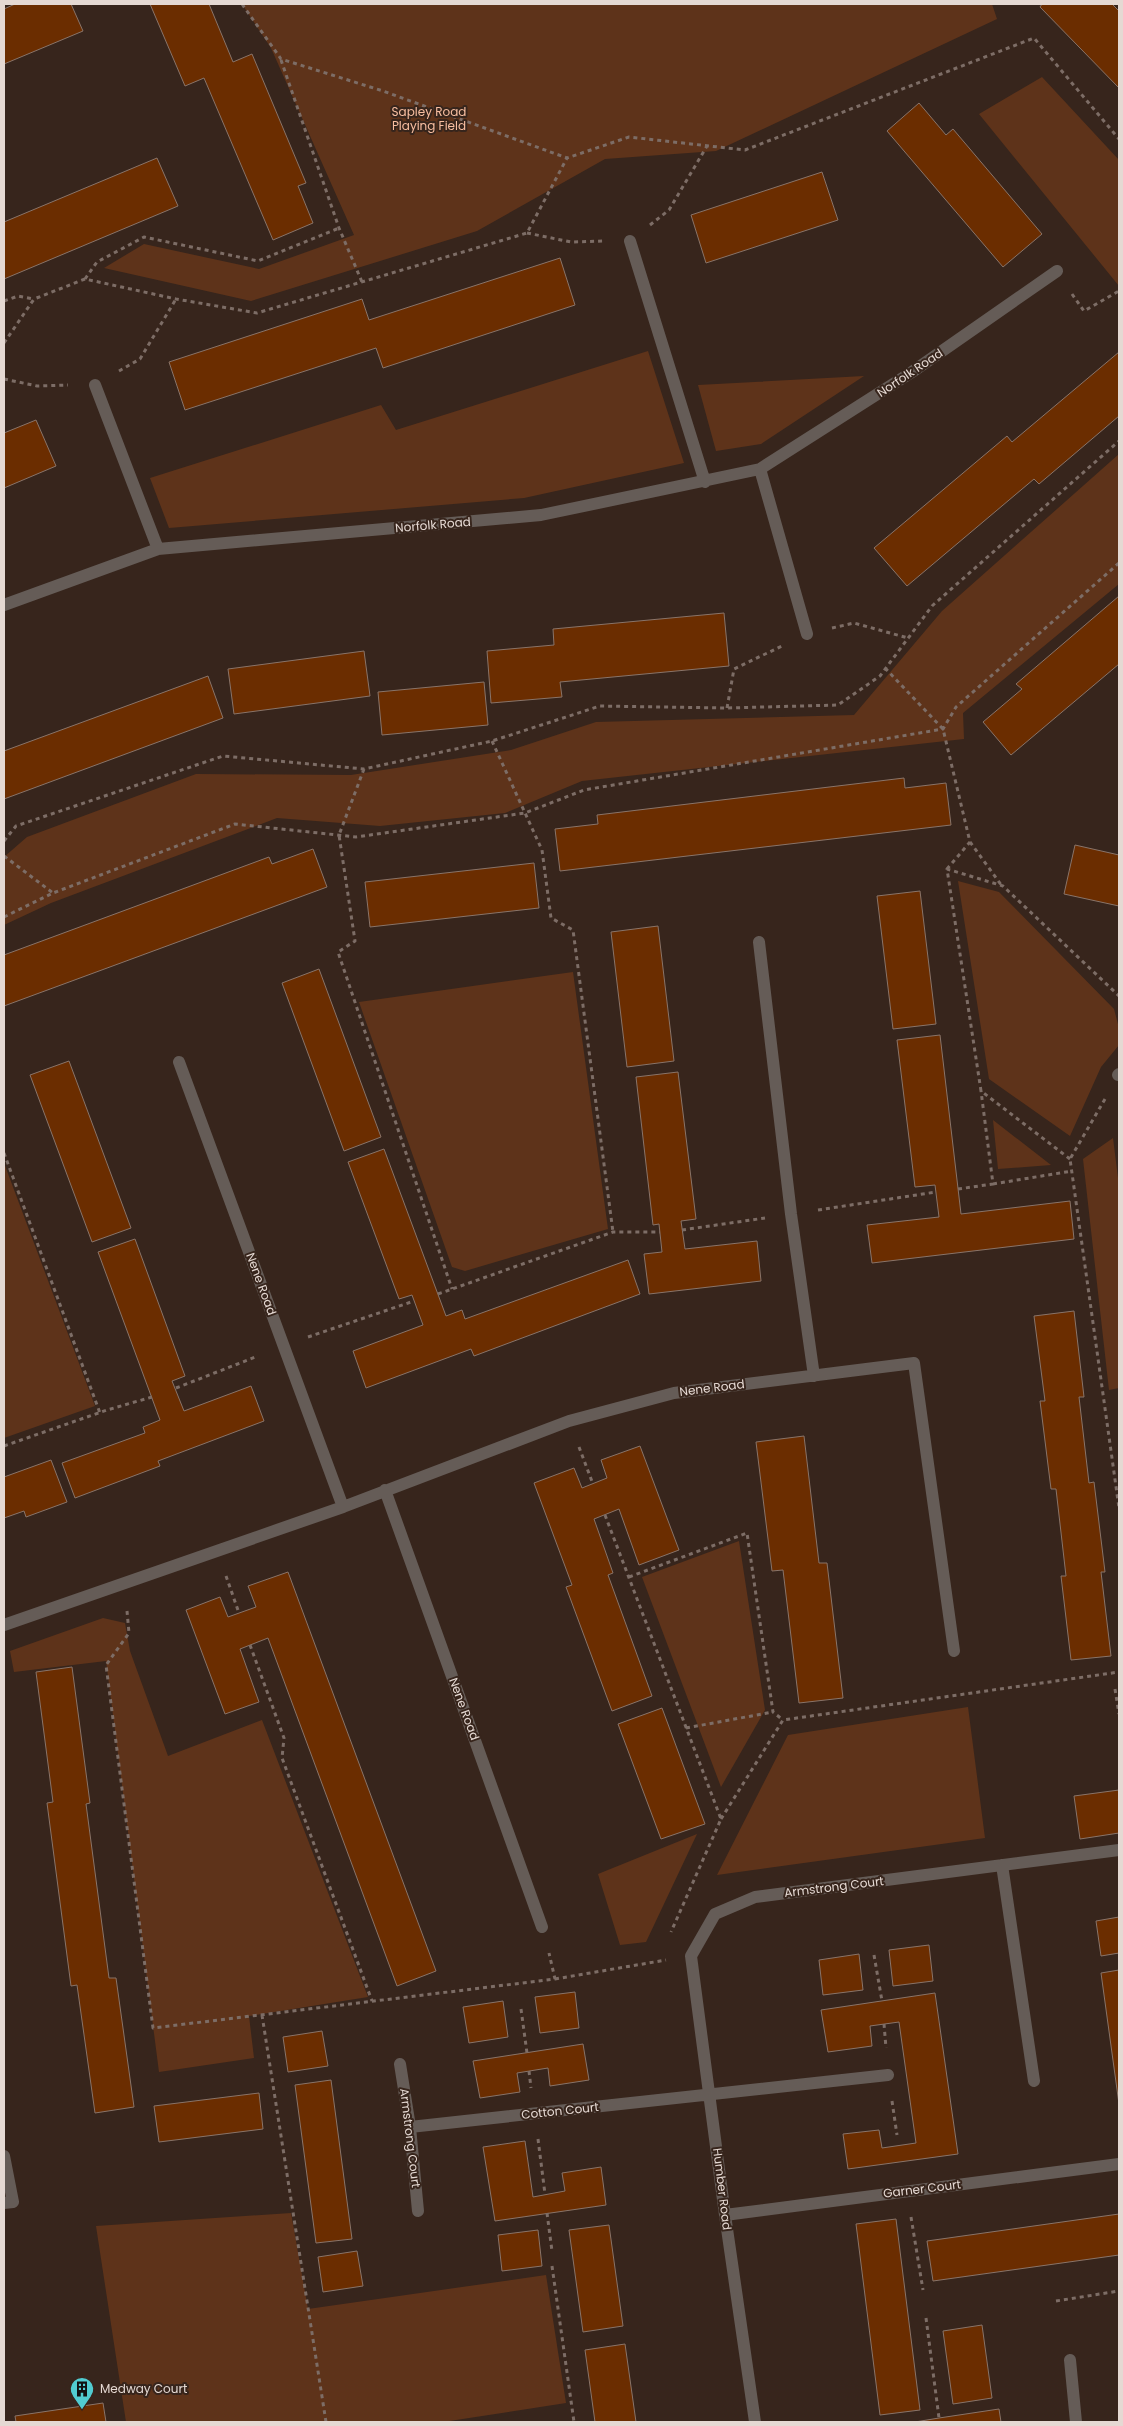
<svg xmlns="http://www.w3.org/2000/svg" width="1123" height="2426" viewBox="0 0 1123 2426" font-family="Poppins,sans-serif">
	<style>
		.green { fill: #5e331a }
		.building { fill: #6b2d00; stroke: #897469 }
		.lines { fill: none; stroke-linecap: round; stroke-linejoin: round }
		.path { stroke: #7d6d66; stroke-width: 3; stroke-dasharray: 4 4; stroke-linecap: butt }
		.minor { stroke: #655c57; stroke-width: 12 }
		.labels { text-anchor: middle; stroke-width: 4; stroke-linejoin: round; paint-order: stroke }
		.park-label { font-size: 12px; fill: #f8bea0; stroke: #37251c }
		.street-label { font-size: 12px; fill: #e5d9d3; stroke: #37251c }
		.poi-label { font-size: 12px; fill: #e5d9d3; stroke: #37251c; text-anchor: start }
	</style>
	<rect width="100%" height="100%" fill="#37251c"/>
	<!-- green -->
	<path class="green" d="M 242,4 L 992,4 L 997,19 L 716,151 L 605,159 L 477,231 L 251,301 L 104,268 L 144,244 L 259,269 L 354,235 L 271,48 Z
		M 1042,77 L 1119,160 L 1119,286 L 979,114 Z
		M 648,351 L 684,463 L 524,498 L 169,528 L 150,478 L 381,405 L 396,430 Z
		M 864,376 L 761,444 L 716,451 L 698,385 Z
		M 1119,454 L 1119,584 L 963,713 L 964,739 L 582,781 L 505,813 L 380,826 L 277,818 L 51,903 L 4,925 L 4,857 L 27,837 L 196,774 L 351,775 L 511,750 L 596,722 L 854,715 L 942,611 Z
		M 958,881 L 999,892 L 1114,1009 L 1119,1028 L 1119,1045 L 1101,1067 L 1070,1136 L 989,1079 Z
		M 573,972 L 608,1229 L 465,1271 L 452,1267 L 359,1002 Z
		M 993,1120 L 1051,1165 L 998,1169 Z
		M 1113,1138 L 1119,1186 L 1119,1388 L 1109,1390 L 1083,1159 Z
		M 4,1163 L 95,1406 L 4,1438 Z
		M 739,1541 L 765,1710 L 721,1787 L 642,1577 Z
		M 103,1618 L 125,1623 L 130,1651 L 168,1756 L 262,1720 L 368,1997 L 249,2016 L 254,2058 L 159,2072 L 106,1661 L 14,1672 L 10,1651 Z
		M 968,1707 L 985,1838 L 717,1875 L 788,1735 Z
		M 697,1834 L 646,1942 L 620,1945 L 598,1874 Z
		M 291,2213 L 308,2309 L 546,2275 L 566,2403 L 443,2422 L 126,2422 L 96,2226 Z"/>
	<!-- building -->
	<path class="building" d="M 15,4 L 71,4 L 83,31 L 4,64 L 4,9 Z
		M 150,4 L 209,4 L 233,62 L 252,54 L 306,183 L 298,186 L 313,223 L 273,240 L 204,78 L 185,86 Z
		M 1042,4 L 1112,4 L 1119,11 L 1119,88 L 1040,7 Z
		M 919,103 L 946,135 L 953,129 L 1042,234 L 1003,267 L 887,131 Z
		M 157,158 L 178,206 L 4,279 L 4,222 Z
		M 822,172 L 838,220 L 706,263 L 691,215 Z
		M 560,258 L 575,305 L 383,368 L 376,348 L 185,410 L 169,362 L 362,299 L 369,320 Z
		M 1119,352 L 1119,416 L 1039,484 L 1034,479 L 907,586 L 874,548 L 1007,436 L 1012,442 Z
		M 36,420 L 56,466 L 4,488 L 4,433 Z
		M 1119,596 L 1119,664 L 1011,755 L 983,722 L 1022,689 L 1016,684 Z
		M 724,613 L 729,666 L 560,682 L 562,697 L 491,703 L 487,651 L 554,645 L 553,629 Z
		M 364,651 L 370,696 L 234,714 L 228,669 Z
		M 208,676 L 223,718 L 4,799 L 4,751 Z
		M 484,682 L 488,725 L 382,735 L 378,692 Z
		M 904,778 L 905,788 L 946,783 L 951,825 L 560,871 L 555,829 L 598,824 L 597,815 Z
		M 1075,845 L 1119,855 L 1119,906 L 1064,894 Z
		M 313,849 L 327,887 L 4,1006 L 4,955 L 269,857 L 272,864 Z
		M 534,863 L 539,908 L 370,927 L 365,882 Z
		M 920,891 L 936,1024 L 893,1029 L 877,896 Z
		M 658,926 L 674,1061 L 627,1067 L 611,932 Z
		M 319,969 L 381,1137 L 344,1151 L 282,983 Z
		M 940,1035 L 961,1214 L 1070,1201 L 1074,1239 L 872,1263 L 867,1225 L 939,1217 L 935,1185 L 915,1187 L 897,1040 Z
		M 69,1061 L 131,1228 L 92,1242 L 30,1075 Z
		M 678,1072 L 696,1219 L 681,1221 L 685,1249 L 757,1241 L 761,1281 L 649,1294 L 644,1254 L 662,1252 L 659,1224 L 653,1225 L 636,1077 Z
		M 384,1149 L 446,1316 L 462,1310 L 465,1319 L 628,1260 L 640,1294 L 474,1356 L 471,1349 L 366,1388 L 353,1351 L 423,1325 L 412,1295 L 399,1299 L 348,1162 Z
		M 135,1239 L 185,1376 L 172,1381 L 184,1411 L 251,1386 L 264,1421 L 158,1461 L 160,1466 L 75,1498 L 62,1463 L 145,1433 L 143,1427 L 160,1420 L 98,1252 Z
		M 1074,1311 L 1084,1397 L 1079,1397 L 1089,1483 L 1094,1482 L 1105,1572 L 1101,1572 L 1111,1656 L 1071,1660 L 1061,1576 L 1066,1576 L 1056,1489 L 1051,1489 L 1040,1401 L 1045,1401 L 1034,1316 Z
		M 804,1436 L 819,1563 L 827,1563 L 843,1698 L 799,1703 L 783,1570 L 772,1571 L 756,1442 Z
		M 640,1446 L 679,1550 L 639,1565 L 619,1509 L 594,1519 L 613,1573 L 608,1575 L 652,1696 L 612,1711 L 566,1587 L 572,1585 L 534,1483 L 574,1468 L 582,1488 L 607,1478 L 601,1460 Z
		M 51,1460 L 67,1502 L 26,1517 L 24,1511 L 4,1518 L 4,1477 Z
		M 288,1572 L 436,1971 L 397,1986 L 268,1638 L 240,1649 L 259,1702 L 225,1714 L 186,1610 L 220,1597 L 228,1617 L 256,1607 L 248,1586 Z
		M 72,1667 L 90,1803 L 86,1804 L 109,1978 L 116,1978 L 134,2107 L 95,2113 L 77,1985 L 71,1986 L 47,1803 L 53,1802 L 36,1672 Z
		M 662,1708 L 705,1824 L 661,1839 L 618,1724 Z
		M 1119,1790 L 1119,1833 L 1080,1839 L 1074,1796 Z
		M 1119,1917 L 1119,1953 L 1101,1956 L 1096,1921 Z
		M 929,1945 L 933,1981 L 893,1986 L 889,1950 Z
		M 859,1954 L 863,1990 L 823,1995 L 819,1960 Z
		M 1119,1970 L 1119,2104 L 1101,1973 Z
		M 575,1992 L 579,2028 L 540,2033 L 535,1997 Z
		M 935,1993 L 958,2154 L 848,2169 L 843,2134 L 879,2130 L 882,2148 L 916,2143 L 899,2022 L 870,2026 L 872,2046 L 828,2052 L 821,2010 Z
		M 503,2001 L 508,2037 L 469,2043 L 463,2007 Z
		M 322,2031 L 328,2066 L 288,2072 L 283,2037 Z
		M 583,2044 L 589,2080 L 550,2086 L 548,2068 L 517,2073 L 520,2092 L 480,2098 L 473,2061 Z
		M 331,2080 L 352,2239 L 316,2243 L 295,2085 Z
		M 259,2093 L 263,2129 L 159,2142 L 154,2106 Z
		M 525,2141 L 533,2197 L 565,2191 L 562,2173 L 601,2167 L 606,2205 L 495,2221 L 483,2147 Z
		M 1119,2214 L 1119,2255 L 933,2281 L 927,2241 Z
		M 896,2219 L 920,2410 L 880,2415 L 856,2224 Z
		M 609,2225 L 623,2326 L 583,2332 L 569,2230 Z
		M 538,2230 L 542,2266 L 502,2271 L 498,2235 Z
		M 357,2251 L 363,2286 L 323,2292 L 318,2257 Z
		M 982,2325 L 992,2398 L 953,2404 L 943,2331 Z
		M 625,2344 L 636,2422 L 595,2422 L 585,2350 Z
		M 103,2403 L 106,2422 L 16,2422 L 15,2416 Z
		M 999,2409 L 1001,2422 L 915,2422 L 939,2418 Z"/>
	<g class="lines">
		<!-- path -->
		<path class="path" d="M 242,4 L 281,59 L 383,91 L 567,158 L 629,137 L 745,150 L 1034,38 L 1119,139
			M 281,60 L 339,228 L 362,282
			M 650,225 L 669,210 L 707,146
			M 527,233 L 571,242 L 604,241
			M 85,279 L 97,262 L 144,237 L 258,261 L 339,228
			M 1072,294 L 1084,311 L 1119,291
			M 4,301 L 18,296 L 34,299
			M 4,343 L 34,299 L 85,279 L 176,299 L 257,313 L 527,233 L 567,158
			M 119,371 L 140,359 L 176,299
			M 4,379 L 37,386 L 68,385
			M 832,628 L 854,623 L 908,638
			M 885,668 L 943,729 L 970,842 L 947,869
			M 727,708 L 734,669 L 784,645
			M 492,741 L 542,850 L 551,918 L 573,930 L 613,1232
			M 364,769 L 339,835 L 355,941 L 338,952 L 452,1289
			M 4,841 L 16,826 L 223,756 L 364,769 L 492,741 L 600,706 L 727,708 L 838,705 L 880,676 L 932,606 L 1119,441
			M 970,842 L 1002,886
			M 4,856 L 53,893
			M 4,917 L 53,893 L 235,824 L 356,837 L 525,813 L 584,790 L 943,729 L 956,707 L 1119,563
			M 1105,1099 L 1070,1159 L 1119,1508
			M 4,1153 L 100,1413
			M 1070,1159 L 981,1091 L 947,869 L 1003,886 L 1119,996
			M 993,1184 L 1072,1171
			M 958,1189 L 993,1184 L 981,1091
			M 818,1210 L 936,1192
			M 682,1230 L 765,1218
			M 438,1294 L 613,1232 L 660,1232
			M 308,1337 L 414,1301
			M 176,1388 L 258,1356
			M 4,1446 L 107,1410 L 152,1397
			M 579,1447 L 593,1484
			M 605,1515 L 721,1819 L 671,1932
			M 226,1576 L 239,1613
			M 629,1577 L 747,1533 L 773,1712 L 783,1720
			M 127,1611 L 129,1633 L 106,1665 L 153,2028 L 555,1979 L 549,1953
			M 250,1645 L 284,1738 L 282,1758 L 372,2001
			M 1115,1689 L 1119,1714
			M 686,1728 L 773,1712
			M 721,1819 L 783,1720 L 1119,1672
			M 874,1955 L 882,2001
			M 555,1979 L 666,1960
			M 521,2009 L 527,2053
			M 262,2015 L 326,2422
			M 884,2024 L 886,2048
			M 529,2071 L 531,2088
			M 892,2101 L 897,2135
			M 538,2139 L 545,2194
			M 547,2213 L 552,2251
			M 911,2217 L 923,2290
			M 552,2266 L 574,2422
			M 1056,2301 L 1119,2291
			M 926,2318 L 939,2418"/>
		<!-- minor -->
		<path class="minor" d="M 630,241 L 705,482
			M 95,385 L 158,549
			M 760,469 L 807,634
			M 4,605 L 158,549 L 541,515 L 760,469 L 912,372 L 1057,271
			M 759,942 L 791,1214 L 814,1376
			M 179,1062 L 343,1507
			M 1118,1075 L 1119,1074
			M 385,1490 L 542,1927
			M 4,1625 L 343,1507 L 569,1421 L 674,1393 L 914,1363 L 954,1651
			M 1002,1865 L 1034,2081
			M 400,2064 L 410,2127 L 418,2211
			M 410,2127 L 888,2075
			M 4,2156 L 13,2202 L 4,2203
			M 725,2215 L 1119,2164
			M 1070,2360 L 1076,2422
			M 755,2422 L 725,2215 L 691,1956 L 715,1914 L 755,1897 L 1119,1850"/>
	</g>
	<!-- icons -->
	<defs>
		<g id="building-pin" transform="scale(1.25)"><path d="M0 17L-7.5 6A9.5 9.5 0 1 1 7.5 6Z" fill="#51ccd1" stroke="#37251c"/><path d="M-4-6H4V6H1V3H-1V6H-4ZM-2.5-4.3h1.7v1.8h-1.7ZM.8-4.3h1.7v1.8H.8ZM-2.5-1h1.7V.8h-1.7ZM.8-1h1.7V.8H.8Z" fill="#111"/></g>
	</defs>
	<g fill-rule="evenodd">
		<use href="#building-pin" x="82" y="2389"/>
	</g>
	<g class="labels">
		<!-- park labels -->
		<g class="park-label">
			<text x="429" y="116">Sapley Road<tspan x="429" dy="14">Playing Field</tspan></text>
		</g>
		<!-- street labels -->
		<g class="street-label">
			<text transform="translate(910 373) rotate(-34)" y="4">Norfolk Road</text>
			<text transform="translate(433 525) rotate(-5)" y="4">Norfolk Road</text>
			<text transform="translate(261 1284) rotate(70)" y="4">Nene Road</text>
			<text transform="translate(712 1388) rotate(-7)" y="4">Nene Road</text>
			<text transform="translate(464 1709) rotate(70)" y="4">Nene Road</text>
			<text transform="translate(834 1887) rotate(-7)" y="4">Armstrong Court</text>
			<text transform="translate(560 2111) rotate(-6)" y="4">Cotton Court</text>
			<text transform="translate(410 2138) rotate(83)" y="4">Armstrong Court</text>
			<text transform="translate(722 2189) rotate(83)" y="4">Humber Road</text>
			<text transform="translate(922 2189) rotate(-7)" y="4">Garner Court</text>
		</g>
		<!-- poi labels -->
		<g class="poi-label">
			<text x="100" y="2393">Medway Court</text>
		</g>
	</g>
	<!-- border -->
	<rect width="1123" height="2426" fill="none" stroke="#e5d9d3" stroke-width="10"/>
</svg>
